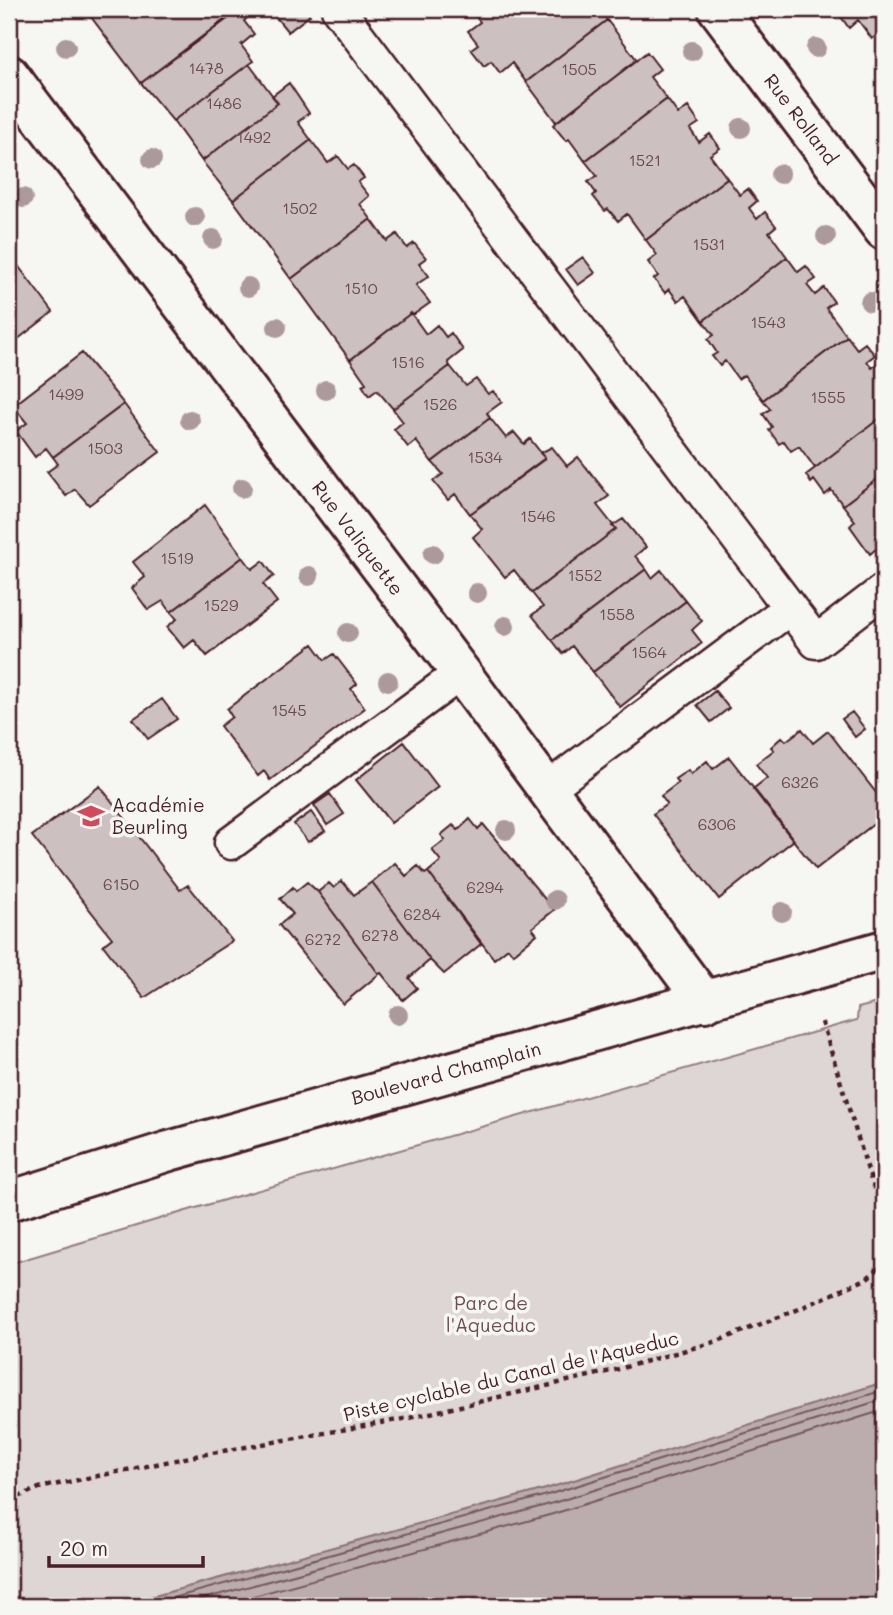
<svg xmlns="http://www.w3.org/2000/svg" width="893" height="1615" viewBox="0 0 893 1615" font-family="Mali,sans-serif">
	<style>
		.green { fill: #ddd6d5; stroke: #947a80; stroke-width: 2 }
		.water { fill: #bbadae; stroke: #8e747a; stroke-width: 2 }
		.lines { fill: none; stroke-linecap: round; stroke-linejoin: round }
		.shore { stroke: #77585f; stroke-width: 2 }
		.building { fill: #ccc1c0; stroke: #4a1f2b; stroke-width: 2 }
		.service-casing { stroke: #4a1f2b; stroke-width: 37 }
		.minor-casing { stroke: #4a1f2b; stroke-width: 44 }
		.secondary-casing { stroke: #4a1f2b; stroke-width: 44 }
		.path { stroke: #4a1f2b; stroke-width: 4.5; stroke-dasharray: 5 5; stroke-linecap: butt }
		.service { stroke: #f6f6f2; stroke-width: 32 }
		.minor { stroke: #f6f6f2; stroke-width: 38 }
		.secondary { stroke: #f6f6f2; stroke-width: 38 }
		.tree { fill: #ac999c }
		.labels { text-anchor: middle; stroke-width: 7; stroke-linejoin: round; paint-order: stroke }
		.number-label { font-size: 16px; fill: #6a4850 }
		.street-label { font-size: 19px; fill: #4a1f2b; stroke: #f6f6f2 }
		.poi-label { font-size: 19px; fill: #4a1f2b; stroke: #f6f6f2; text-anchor: start }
		.park-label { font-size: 19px; fill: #6f4d56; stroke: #f6f6f2 }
	</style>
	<rect width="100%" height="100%" fill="#f6f6f2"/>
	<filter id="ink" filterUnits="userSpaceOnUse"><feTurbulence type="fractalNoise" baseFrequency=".0143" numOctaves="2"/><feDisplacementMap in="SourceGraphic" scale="14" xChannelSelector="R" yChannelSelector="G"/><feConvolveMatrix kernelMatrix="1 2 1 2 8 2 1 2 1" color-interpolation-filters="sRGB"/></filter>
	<g filter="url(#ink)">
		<!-- green -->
		<path class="green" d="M 884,1001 L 884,1382 L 546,1489 L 118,1606 L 9,1606 L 9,1264 L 196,1208 L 857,1020 L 858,1008 Z"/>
		<!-- water -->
		<path class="water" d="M 884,1382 L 884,1606 L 118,1606 L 546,1489 Z"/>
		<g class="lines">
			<!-- shore -->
			<path class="shore" d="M 144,1606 L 547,1495 L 884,1390
				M 177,1606 L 550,1504 L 884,1399
				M 217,1606 L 553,1514 L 884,1410"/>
		</g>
		<!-- building -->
		<path class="building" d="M 85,9 L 216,9 L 224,20 L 141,83 Z
			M 241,9 L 247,18 L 244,21 L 254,34 L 241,45 L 253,61 L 173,121 L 141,83 Z
			M 282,9 L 305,9 L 310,15 L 288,32 L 274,15 Z
			M 471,9 L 599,9 L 607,20 L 526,82 L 512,63 L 500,73 L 491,61 L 484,66 L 471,49 L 478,44 L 468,31 L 480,22 Z
			M 846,9 L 884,9 L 884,30 L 872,39 L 858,20 L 849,28 L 839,14 Z
			M 607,20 L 637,60 L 556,122 L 526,82 Z
			M 647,52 L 660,69 L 650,77 L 667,99 L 585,161 L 569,139 L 566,141 L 553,125 Z
			M 249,64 L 278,103 L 202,161 L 173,121 Z
			M 289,83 L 309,113 L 298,122 L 311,140 L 233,200 L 202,161 L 278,103 L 272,96 Z
			M 667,99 L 678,114 L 688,107 L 699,123 L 690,129 L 699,142 L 710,134 L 720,148 L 710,155 L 727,178 L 646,240 L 627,214 L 618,221 L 608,209 L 605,211 L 593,196 L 596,193 L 588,182 L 597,176 L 585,161 Z
			M 311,140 L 328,163 L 338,156 L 348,169 L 354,165 L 364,178 L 358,182 L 369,196 L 360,204 L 371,219 L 291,279 L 233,200 Z
			M 727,178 L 740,195 L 748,189 L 757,201 L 749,208 L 757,219 L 765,212 L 776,226 L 769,232 L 787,257 L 703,321 L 685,296 L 678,301 L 669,289 L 665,293 L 654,279 L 658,276 L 648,262 L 657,255 L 646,240 Z
			M 371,219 L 387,241 L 397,234 L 407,248 L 414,243 L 426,258 L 419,263 L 429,276 L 416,285 L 430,303 L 413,315 L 411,313 L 350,360 L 291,279 Z
			M 583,257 L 595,273 L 578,285 L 566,269 Z
			M 787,257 L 798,272 L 806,266 L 816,279 L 807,285 L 815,295 L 824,288 L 834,302 L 826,308 L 847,336 L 763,400 L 744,375 L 738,379 L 725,361 L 720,366 L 712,356 L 717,353 L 708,339 L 714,335 L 703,321 Z
			M 16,263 L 53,312 L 9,346 L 9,268 Z
			M 411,313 L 426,334 L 437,325 L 446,337 L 451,333 L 463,350 L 448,362 L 450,366 L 393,409 L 377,390 L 369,396 L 362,385 L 366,383 L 350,360 Z
			M 847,336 L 857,349 L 865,343 L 875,355 L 867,361 L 872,368 L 879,362 L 884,368 L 884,380 L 882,382 L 884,384 L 884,415 L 815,468 L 799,446 L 791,451 L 784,441 L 779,444 L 769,430 L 772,427 L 763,414 L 770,409 L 763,400 Z
			M 82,353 L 124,404 L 53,457 L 46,448 L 35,457 L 16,431 L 27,423 L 13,406 Z
			M 450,366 L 466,386 L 476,379 L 488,394 L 493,391 L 502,402 L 487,413 L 490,418 L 432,462 L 416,441 L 408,447 L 394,429 L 403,422 L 393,409 Z
			M 124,404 L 160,452 L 89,505 L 75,489 L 66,496 L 47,472 L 58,464 L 53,457 Z
			M 884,415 L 884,474 L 843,505 L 831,490 L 825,495 L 814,480 L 811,483 L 806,475 Z
			M 490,418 L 506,438 L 514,432 L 524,444 L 530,439 L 545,458 L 470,514 L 455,494 L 448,500 L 433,481 L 443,474 L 432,462 Z
			M 552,447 L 567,466 L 578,457 L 609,496 L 597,505 L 616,529 L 532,593 L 514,570 L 505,577 L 473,537 L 482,529 L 470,514 L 542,461 L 545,458 L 540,453 Z
			M 884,474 L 884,561 L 876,549 L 870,554 L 850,526 L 855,521 L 843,505 Z
			M 205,505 L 243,557 L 171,612 L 163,601 L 148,610 L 132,588 L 145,577 L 133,562 Z
			M 623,519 L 646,547 L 635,556 L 646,569 L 552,640 L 532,615 L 543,607 L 532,593 L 616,529 L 612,526 Z
			M 243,557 L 252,569 L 263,561 L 274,576 L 263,584 L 277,602 L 207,656 L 194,640 L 184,648 L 167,627 L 177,619 L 171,612 Z
			M 646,569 L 652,578 L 661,570 L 686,601 L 593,672 L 572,646 L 563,654 L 552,640 Z
			M 686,601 L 702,621 L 692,630 L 702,643 L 620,707 L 593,672 Z
			M 313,644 L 325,660 L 334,654 L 357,684 L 351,689 L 365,708 L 270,780 L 264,771 L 258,776 L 220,726 L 232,717 L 227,709 Z
			M 715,691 L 729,708 L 711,722 L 697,705 Z
			M 162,699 L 177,719 L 148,739 L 133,719 Z
			M 852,712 L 865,729 L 855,737 L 842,719 Z
			M 802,729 L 813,743 L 828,731 L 884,803 L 884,816 L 816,869 L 753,789 L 767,778 L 756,764 L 774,750 L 771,747 L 782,737 L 786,741 Z
			M 404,742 L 438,787 L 391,823 L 356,780 Z
			M 884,746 L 884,766 L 875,754 Z
			M 729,757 L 794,840 L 719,899 L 653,814 L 667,804 L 661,796 L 678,783 L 675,779 L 688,770 L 691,774 L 707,761 L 713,769 Z
			M 100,786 L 180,890 L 188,885 L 232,941 L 144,998 L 103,945 L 112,938 L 32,836 Z
			M 330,794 L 344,814 L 327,825 L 314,805 Z
			M 311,812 L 325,831 L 308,842 L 294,824 Z
			M 470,819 L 478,829 L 483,824 L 554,910 L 532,928 L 537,934 L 513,954 L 508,948 L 494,959 L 428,872 L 441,861 L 432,850 L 445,840 L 441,835 L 453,825 L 458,830 Z
			M 395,863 L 406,876 L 418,866 L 425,874 L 428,872 L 481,944 L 444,974 L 430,960 L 372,882 Z
			M 342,881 L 354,895 L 372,882 L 430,960 L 409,978 L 417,988 L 403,1000 L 381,973 L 379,974 L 318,892 L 329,883 L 334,888 Z
			M 307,882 L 318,892 L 379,974 L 343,1004 L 279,925 L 293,914 L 280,899 L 293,887 L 296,891 Z"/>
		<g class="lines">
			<!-- service casing -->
			<g class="service-casing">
				<path id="service" d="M 338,9 L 790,608 L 547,789
					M 790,608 L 816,642 L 884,590
					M 231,843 L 461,673"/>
			</g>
			<!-- minor casing -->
			<g class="minor-casing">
				<path id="minor" d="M 718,9 L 884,230
					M 9,75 L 461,673 L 705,1002"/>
			</g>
			<!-- secondary casing -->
			<g class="secondary-casing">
				<path id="secondary" d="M 9,1201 L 169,1151 L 884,950"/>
			</g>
			<!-- path -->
			<path class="path" d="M 822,1022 L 871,1180 L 884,1212
				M 9,1501 L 39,1488 L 195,1456 L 409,1418 L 615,1370 L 718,1341 L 799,1309 L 866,1279 L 884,1264"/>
			<!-- service -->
			<use href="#service" class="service"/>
			<!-- minor -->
			<use href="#minor" class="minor"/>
			<!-- secondary -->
			<use href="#secondary" class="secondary"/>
		</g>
		<!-- trees -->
		<g class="tree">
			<circle cx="66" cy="47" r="10"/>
			<circle cx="816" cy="48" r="10"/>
			<circle cx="692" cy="51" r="10"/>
			<circle cx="741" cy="128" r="10"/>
			<circle cx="152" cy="159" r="10"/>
			<circle cx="780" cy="174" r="10"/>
			<circle cx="23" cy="198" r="10"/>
			<circle cx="195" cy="217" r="10"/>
			<circle cx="826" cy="236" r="10"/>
			<circle cx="213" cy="239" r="10"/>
			<circle cx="248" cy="287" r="10"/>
			<circle cx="870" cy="302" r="10"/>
			<circle cx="277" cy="327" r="10"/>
			<circle cx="326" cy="390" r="10"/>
			<circle cx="190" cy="420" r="10"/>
			<circle cx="242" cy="488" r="10"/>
			<circle cx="433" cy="554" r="10"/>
			<circle cx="309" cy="576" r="10"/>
			<circle cx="477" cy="593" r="10"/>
			<circle cx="505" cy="626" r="10"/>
			<circle cx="348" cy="633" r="10"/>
			<circle cx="388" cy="681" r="10"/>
			<circle cx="506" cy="830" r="10"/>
			<circle cx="555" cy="900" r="10"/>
			<circle cx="782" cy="912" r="10"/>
			<circle cx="398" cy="1015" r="10"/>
		</g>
	</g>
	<!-- icons -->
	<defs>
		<g id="school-bare" transform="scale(2.1)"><path d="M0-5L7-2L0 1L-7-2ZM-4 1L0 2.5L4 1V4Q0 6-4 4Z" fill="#d1495b" stroke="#f6f6f2" stroke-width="2.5" paint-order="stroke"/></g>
	</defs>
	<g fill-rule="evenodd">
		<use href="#school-bare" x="91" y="816"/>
	</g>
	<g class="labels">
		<!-- number labels -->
		<g class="number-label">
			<text x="206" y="74">1478</text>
			<text x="579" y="75">1505</text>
			<text x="224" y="109">1486</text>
			<text x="254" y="143">1492</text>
			<text x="645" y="166">1521</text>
			<text x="300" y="214">1502</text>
			<text x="709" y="250">1531</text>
			<text x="361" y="294">1510</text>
			<text x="768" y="328">1543</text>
			<text x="408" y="368">1516</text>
			<text x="66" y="400">1499</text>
			<text x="828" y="403">1555</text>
			<text x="440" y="410">1526</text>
			<text x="105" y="454">1503</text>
			<text x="485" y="463">1534</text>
			<text x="538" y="522">1546</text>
			<text x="177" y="564">1519</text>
			<text x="585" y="581">1552</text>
			<text x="221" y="611">1529</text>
			<text x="617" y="620">1558</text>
			<text x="649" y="658">1564</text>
			<text x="289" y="716">1545</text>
			<text x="800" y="788">6326</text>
			<text x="717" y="830">6306</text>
			<text x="121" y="890">6150</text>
			<text x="485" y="893">6294</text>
			<text x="422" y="920">6284</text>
			<text x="380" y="941">6278</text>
			<text x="323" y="945">6272</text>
		</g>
		<!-- street labels -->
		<g class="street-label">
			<text transform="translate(801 119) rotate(53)" y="7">Rue Rolland</text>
			<text transform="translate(358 538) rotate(53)" y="7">Rue Valiquette</text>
			<text transform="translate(446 1073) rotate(-15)" y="7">Boulevard Champlain</text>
			<text transform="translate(511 1376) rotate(-13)" y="7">Piste cyclable du Canal de l'Aqueduc</text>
		</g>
		<!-- poi labels -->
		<g class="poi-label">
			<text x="112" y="812">Académie<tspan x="112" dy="22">Beurling</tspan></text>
		</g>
		<!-- park labels -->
		<g class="park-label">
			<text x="491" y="1310">Parc de<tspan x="491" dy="22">l'Aqueduc</tspan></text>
		</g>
	</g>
	<!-- margin -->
	<rect width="893" height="1615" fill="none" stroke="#f6f6f2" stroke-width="35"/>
	<rect x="18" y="18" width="858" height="1580" fill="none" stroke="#4a1f2b" stroke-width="2.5" filter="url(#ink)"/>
	<!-- scale -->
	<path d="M49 1556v10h154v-10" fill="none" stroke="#4a1f2b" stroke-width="3.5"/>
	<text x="60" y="1556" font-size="21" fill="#4a1f2b" stroke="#f6f6f2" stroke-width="5" paint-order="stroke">20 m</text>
</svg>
